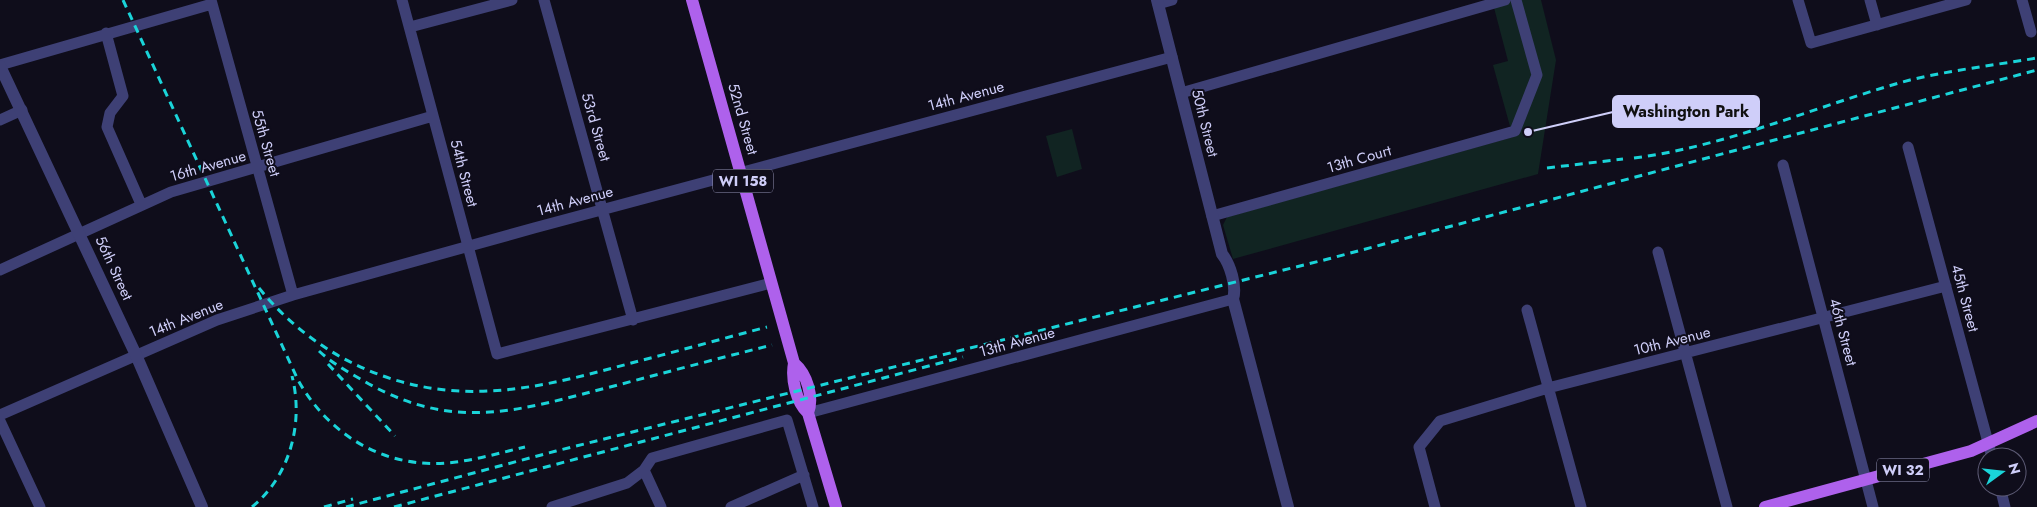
<svg xmlns="http://www.w3.org/2000/svg" width="2037" height="507" viewBox="0 0 2037 507" font-family="Jost,sans-serif">
	<style>
		.green { fill: #112422 }
		.lines { fill: none; stroke-linecap: round; stroke-linejoin: round }
		.minor { stroke: #3e4075; stroke-width: 11 }
		.tertiary { stroke: #3e4075; stroke-width: 12 }
		.primary { stroke: #ae61ec; stroke-width: 12 }
		.rail { stroke: #1ad4d9; stroke-width: 3; stroke-dasharray: 8 6; stroke-linecap: butt }
		.labels { text-anchor: middle; stroke-width: 4; stroke-linejoin: round; paint-order: stroke }
		.shield { fill: #0f0d1b; stroke: #9594b6; stroke-width: 1 }
		.shield-label { font-size: 14px; font-weight: bold; fill: #cfcef9 }
		.street-label { font-size: 15px; fill: #cfcef9; stroke: #0f0d1b }
		.leader { fill: none; stroke: #cfcef9; stroke-width: 2 }
		.callout-dot { fill: #cfcef9; stroke: #0f0d1b; stroke-width: 2 }
		.callout { fill: #cfcef9; stroke: #cfcef9; stroke-width: 2 }
		.callout-label { font-size: 16px; text-anchor: middle; font-weight: bold; fill: #111 }
	</style>
	<rect width="100%" height="100%" fill="#0f0d1b"/>
	<!-- green -->
	<path class="green" d="M 1492,0 L 1541,0 L 1556,60 L 1538,174 L 1233,259 L 1223,225 L 1227,217 L 1513,137 L 1493,65 L 1508,61 Z
		M 1072,129 L 1082,169 L 1057,177 L 1046,136 Z"/>
	<g class="lines">
		<!-- minor -->
		<path class="minor" d="M 211,0 L 293,295
			M 402,0 L 497,354 L 771,283
			M 544,0 L 633,320
			M 1798,0 L 1811,43 L 1966,0
			M 1870,0 L 1877,25
			M 2022,0 L 2031,32
			M 1158,4 L 1172,0
			M 410,27 L 512,0
			M 106,33 L 123,96 L 110,113 L 107,127 L 141,204
			M 0,65 L 212,4
			M 1181,93 L 1505,0
			M 0,120 L 22,110
			M 1908,147 L 1992,457
			M 1783,165 L 1873,507
			M 1212,216 L 1515,131 L 1537,75 L 1516,0
			M 1658,252 L 1727,507
			M 0,270 L 171,192 L 433,116
			M 1527,310 L 1581,507
			M 808,413 L 1233,299
			M 0,415 L 217,320 L 293,295 L 534,228 L 1172,57
			M 0,421 L 40,507
			M 644,470 L 661,507
			M 2000,487 L 2005,507
			M 552,507 L 627,483 L 644,470 L 652,458 L 787,420 L 813,507
			M 731,507 L 804,475
			M 1435,507 L 1419,447 L 1440,421 L 1548,388 L 1946,286"/>
		<!-- tertiary -->
		<path class="tertiary" d="M 1157,0 L 1222,254 C 1230,264 1237,286 1233,299 L 1288,507
			M 0,66 L 136,355 L 202,507"/>
		<!-- primary -->
		<path class="primary" d="M 692,0 L 794,363 C 791,379 796,402 808,413 L 836,507
			M 794,363 C 807,374 814,397 808,413
			M 1765,507 L 1971,451 L 2037,421"/>
		<!-- rail -->
		<path class="rail" d="M 123,0 L 298,380 C 328,434 383,468 446,463 C 473,461 499,453 525,447
			M 1634,158 C 1729,146 1818,105 1910,80 C 1952,70 1995,65 2037,58
			M 1547,168 L 1623,159
			M 259,288 C 314,356 398,396 488,391 C 539,389 590,374 639,361 C 682,350 725,338 767,327
			M 319,351 C 334,365 352,374 369,384 C 458,433 523,409 614,386 C 667,372 720,358 772,345
			M 328,364 L 395,436
			M 252,507 C 290,476 304,423 292,376
			M 324,507 L 353,499
			M 346,507 L 556,451 L 1328,259 L 2037,70
			M 394,507 L 963,357"/>
	</g>
	<g class="labels">
		<!-- shield labels -->
		<g class="shield">
			<rect x="713" y="169.5" width="60" height="23" rx="4"/>
			<rect x="1877" y="458.5" width="52" height="23" rx="4"/>
		</g>
		<g class="shield-label">
			<text x="743" y="186">WI 158</text>
			<text x="1903" y="475">WI 32</text>
		</g>
		<!-- street labels -->
		<g class="street-label">
			<text transform="translate(966 96) rotate(-15)" y="5">14th Avenue</text>
			<text transform="translate(743 119) rotate(74)" y="5">52nd Street</text>
			<text transform="translate(1205 123) rotate(76)" y="5">50th Street</text>
			<text transform="translate(596 127) rotate(74)" y="5">53rd Street</text>
			<text transform="translate(266 143) rotate(74)" y="5">55th Street</text>
			<text transform="translate(1359 159) rotate(-16)" y="5">13th Court</text>
			<text transform="translate(208 166) rotate(-16)" y="5">16th Avenue</text>
			<text transform="translate(464 173) rotate(75)" y="5">54th Street</text>
			<text transform="translate(575 201) rotate(-15)" y="5">14th Avenue</text>
			<text transform="translate(114 268) rotate(65)" y="5">56th Street</text>
			<text transform="translate(1965 298) rotate(75)" y="5">45th Street</text>
			<text transform="translate(186 318) rotate(-22)" y="5">14th Avenue</text>
			<text transform="translate(1843 332) rotate(75)" y="5">46th Street</text>
			<text transform="translate(1672 341) rotate(-14)" y="5">10th Avenue</text>
			<text transform="translate(1017 342) rotate(-15)" y="5">13th Avenue</text>
		</g>
	</g>
	<!-- callouts -->
	<path class="leader" d="M1528 132L1613 112"/>
	<circle class="callout-dot" cx="1528" cy="132" r="5"/>
	<rect class="callout" x="1613" y="96" width="146" height="31" rx="5"/>
	<g class="callout-label">
		<text x="1686" y="117">Washington Park</text>
	</g>
	<!-- north arrow -->
	<g transform="translate(2002 472) rotate(75)"><circle r="24" fill="#0f0d1b" stroke="#5c5a74"/>
	<path d="M0-4L9 19L0 12L-9 19Z" fill="#1ad4d9"/>
	<text y="-8" font-size="14" font-weight="bold" text-anchor="middle" fill="#cfcef9">N</text>
	</g>
</svg>
